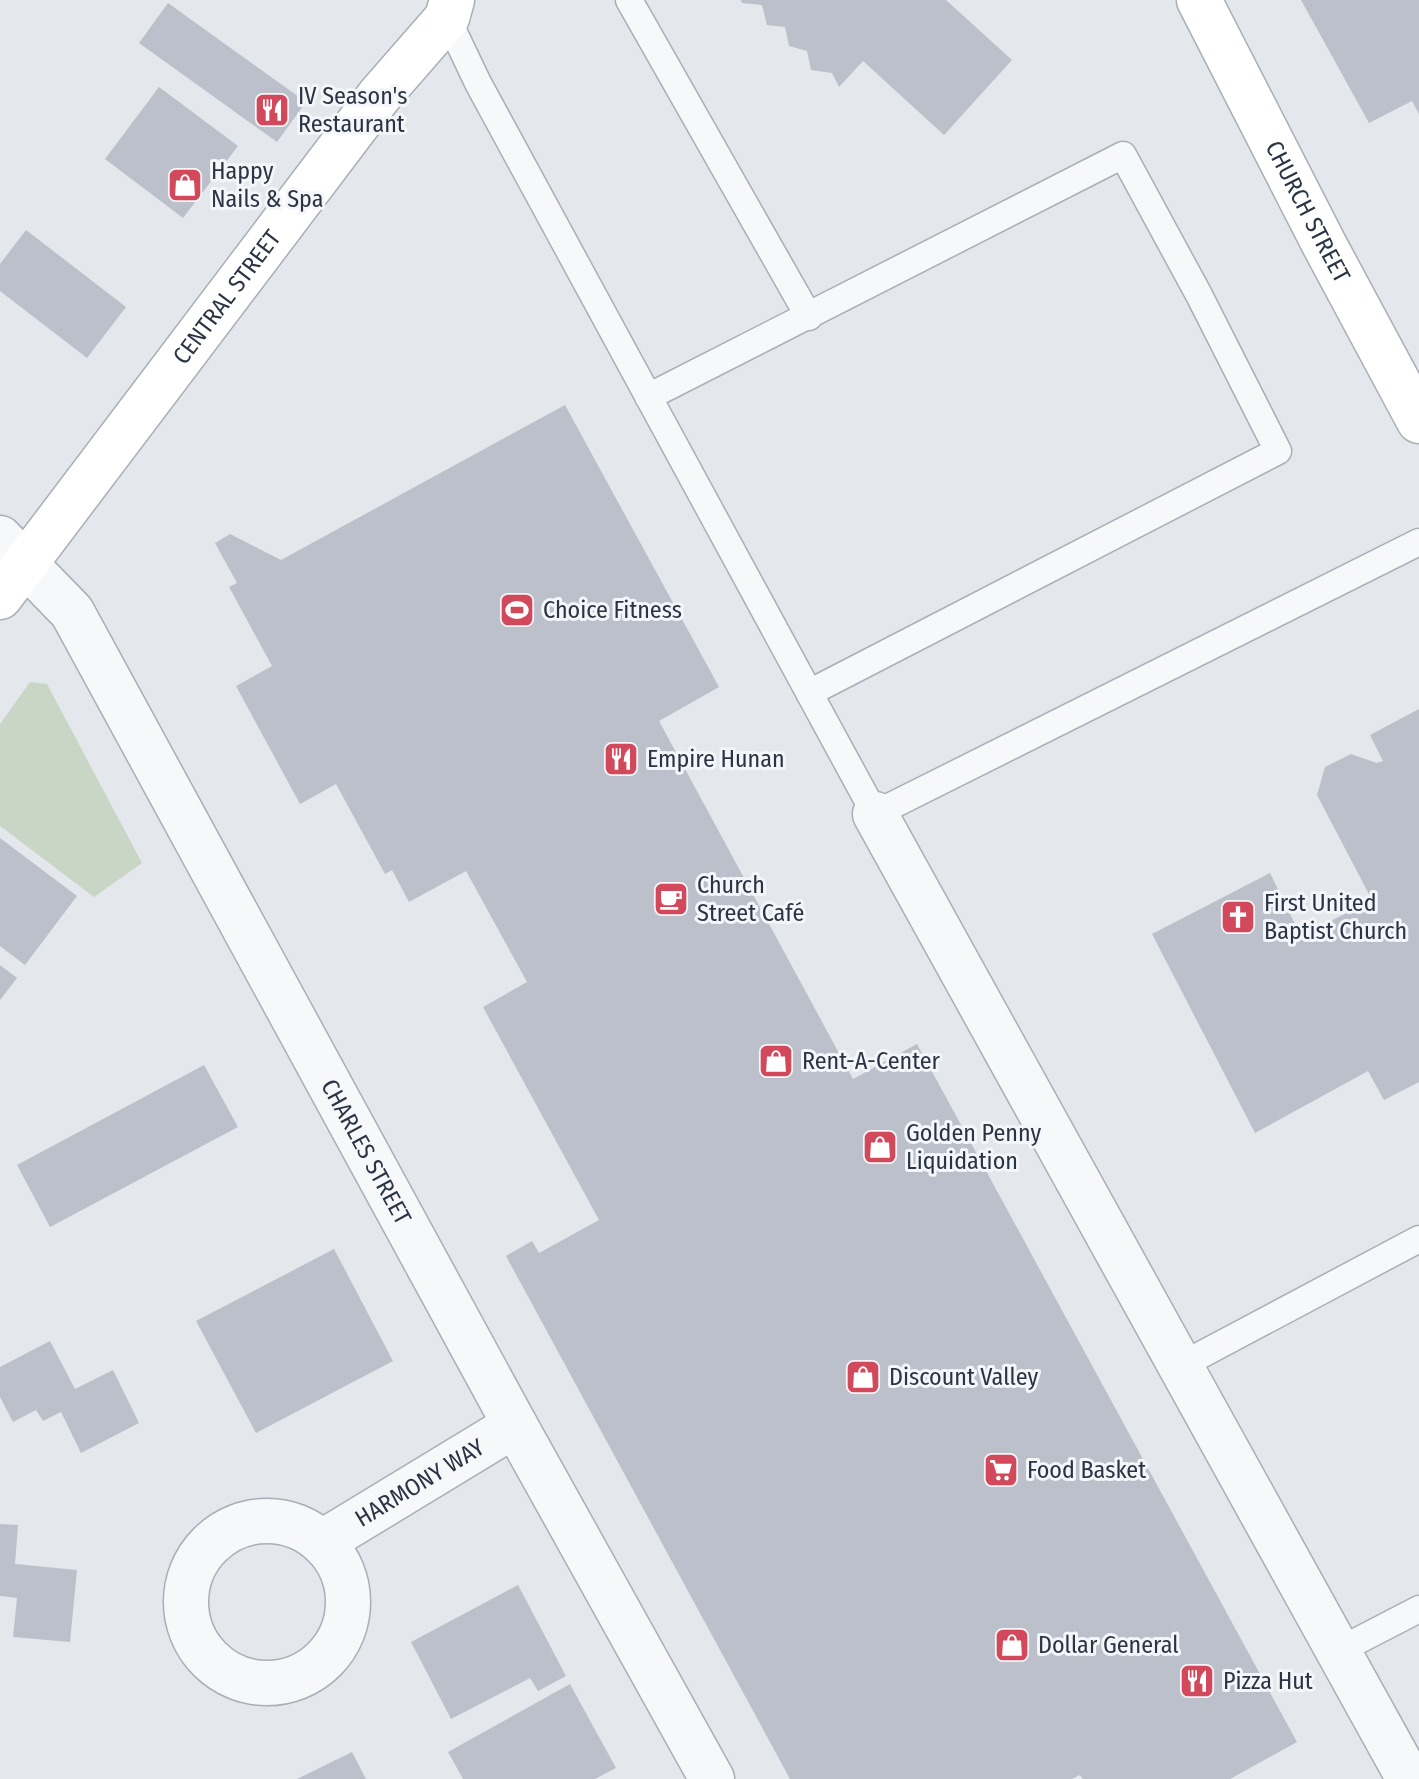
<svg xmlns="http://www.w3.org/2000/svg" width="1419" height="1779" viewBox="0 0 1419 1779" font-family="'Fira Sans Condensed',sans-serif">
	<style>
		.green { fill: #c9d6c5 }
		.building { fill: #bbc0ca }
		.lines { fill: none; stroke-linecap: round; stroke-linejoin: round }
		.lane-casing { stroke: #a9aeb7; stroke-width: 29 }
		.street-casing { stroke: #a9aeb7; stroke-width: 47 }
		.secondary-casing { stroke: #a9aeb7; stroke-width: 47 }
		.lane { stroke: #f7f8fa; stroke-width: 26 }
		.street { stroke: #f7f8fa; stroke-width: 44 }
		.secondary { stroke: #fff; stroke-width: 44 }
		.labels { text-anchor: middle; stroke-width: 6; stroke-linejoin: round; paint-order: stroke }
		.poi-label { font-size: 24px; fill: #2b3445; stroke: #f4f6f9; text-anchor: start }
		.street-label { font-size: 24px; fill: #2b3445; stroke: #f4f6f9 }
	</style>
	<rect width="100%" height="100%" fill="#e4e7ec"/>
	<!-- green -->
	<path class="green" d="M 30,682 L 47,684 L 142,863 L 94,897 L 0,826 L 0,724 Z"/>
	<!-- building -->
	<path class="building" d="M 741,0 L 946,0 L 1012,60 L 944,135 L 863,61 L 839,87 L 832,73 L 811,70 L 807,51 L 789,46 L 785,27 L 767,25 L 762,5 L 742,3 Z
		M 1301,0 L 1419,0 L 1419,114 L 1412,101 L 1369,123 Z
		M 168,3 L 306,102 L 277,142 L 139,43 Z
		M 159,87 L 238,146 L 183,218 L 105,159 Z
		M 26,230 L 126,307 L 87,358 L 0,291 L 0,264 Z
		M 565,405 L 719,687 L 659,721 L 853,1079 L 917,1044 L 1297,1742 L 1230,1779 L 1083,1779 L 1080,1775 L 1072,1779 L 790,1779 L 506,1256 L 532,1241 L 539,1253 L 599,1220 L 483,1007 L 527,982 L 466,871 L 409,902 L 392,870 L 385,874 L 336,784 L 300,804 L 236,686 L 272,666 L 229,587 L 237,583 L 215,543 L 230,534 L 281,560 Z
		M 1419,709 L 1419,1082 L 1384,1100 L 1368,1071 L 1255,1133 L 1152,934 L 1270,873 L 1301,936 L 1372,900 L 1317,795 L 1325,767 L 1351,754 L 1377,763 L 1383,761 L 1370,735 Z
		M 0,838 L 77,896 L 25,965 L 0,946 Z
		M 0,965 L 17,978 L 0,1000 Z
		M 204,1065 L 238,1127 L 50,1227 L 17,1165 Z
		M 334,1249 L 393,1361 L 256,1433 L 196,1321 Z
		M 50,1341 L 75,1389 L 113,1370 L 139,1423 L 81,1453 L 61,1412 L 43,1421 L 36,1410 L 13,1422 L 0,1397 L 0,1367 Z
		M 0,1524 L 18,1525 L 15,1564 L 77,1570 L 70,1642 L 13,1637 L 17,1598 L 0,1596 Z
		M 518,1585 L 566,1676 L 538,1691 L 530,1678 L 451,1719 L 411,1642 Z
		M 570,1684 L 616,1768 L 595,1779 L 463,1779 L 448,1752 Z
		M 352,1752 L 366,1779 L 297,1779 Z"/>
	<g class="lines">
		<!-- lane casing -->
		<g class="lane-casing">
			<path id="lane" d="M 629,0 L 809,317
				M 447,18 L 478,83 L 875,814 L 1419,542
				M 648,397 L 1123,155 L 1199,295 L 1278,451 L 809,693
				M 1180,1366 L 1419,1239
				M 1338,1651 L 1419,1609"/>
		</g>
		<!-- street casing -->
		<g class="street-casing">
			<g id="street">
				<path id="s1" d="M 0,538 L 72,612 L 515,1425 L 712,1779"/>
				<path d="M 875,814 L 1409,1779"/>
				<circle cx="267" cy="1602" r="81"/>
				<path id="s2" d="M 324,1541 L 515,1425"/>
			</g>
		</g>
		<!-- secondary casing -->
		<g class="secondary-casing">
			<g id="secondary">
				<path id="s3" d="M 1199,0 L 1325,246 L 1419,421"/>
				<path id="s4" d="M 0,597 L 379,96 L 447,18 L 452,0"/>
			</g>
		</g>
		<!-- lane -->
		<use href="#lane" class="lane"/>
		<!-- street -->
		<use href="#street" class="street"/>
		<!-- secondary -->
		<use href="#secondary" class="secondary"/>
	</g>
	<!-- icons -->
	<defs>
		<g id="restaurant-square" transform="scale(1.8)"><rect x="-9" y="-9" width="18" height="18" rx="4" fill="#d1495b" stroke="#f4f6f9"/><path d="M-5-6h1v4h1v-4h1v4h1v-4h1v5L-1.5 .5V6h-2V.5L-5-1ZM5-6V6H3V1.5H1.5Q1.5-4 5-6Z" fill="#fff"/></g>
		<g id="shop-square" transform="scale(1.8)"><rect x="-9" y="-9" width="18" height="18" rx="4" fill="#d1495b" stroke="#f4f6f9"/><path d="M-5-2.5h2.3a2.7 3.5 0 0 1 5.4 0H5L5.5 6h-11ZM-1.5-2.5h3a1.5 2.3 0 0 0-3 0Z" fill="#fff"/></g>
		<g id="stadium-square" transform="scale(1.8)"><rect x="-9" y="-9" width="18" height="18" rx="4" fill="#d1495b" stroke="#f4f6f9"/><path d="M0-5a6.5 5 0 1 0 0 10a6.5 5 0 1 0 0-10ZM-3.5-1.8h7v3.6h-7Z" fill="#fff"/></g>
		<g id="cafe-square" transform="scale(1.8)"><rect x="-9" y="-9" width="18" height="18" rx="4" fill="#d1495b" stroke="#f4f6f9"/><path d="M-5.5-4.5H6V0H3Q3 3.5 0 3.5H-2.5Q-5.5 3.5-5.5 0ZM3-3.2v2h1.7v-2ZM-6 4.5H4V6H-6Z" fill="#fff"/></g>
		<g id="church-square" transform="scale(1.8)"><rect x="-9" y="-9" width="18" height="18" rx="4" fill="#d1495b" stroke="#f4f6f9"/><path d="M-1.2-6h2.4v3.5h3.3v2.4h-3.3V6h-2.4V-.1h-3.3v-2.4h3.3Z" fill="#fff"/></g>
		<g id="supermarket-square" transform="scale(1.8)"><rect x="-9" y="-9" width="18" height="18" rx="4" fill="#d1495b" stroke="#f4f6f9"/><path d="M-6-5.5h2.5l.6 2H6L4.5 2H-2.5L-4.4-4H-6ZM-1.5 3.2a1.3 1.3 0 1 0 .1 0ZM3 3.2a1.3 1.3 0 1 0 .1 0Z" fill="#fff"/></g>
	</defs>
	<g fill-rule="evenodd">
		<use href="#restaurant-square" x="272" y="110"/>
		<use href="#shop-square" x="185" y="185"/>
		<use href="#stadium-square" x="517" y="610"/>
		<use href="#restaurant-square" x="621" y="759"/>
		<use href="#cafe-square" x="671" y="899"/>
		<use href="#church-square" x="1238" y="917"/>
		<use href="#shop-square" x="776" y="1061"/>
		<use href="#shop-square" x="880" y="1147"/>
		<use href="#shop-square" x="863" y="1377"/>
		<use href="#supermarket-square" x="1001" y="1470"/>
		<use href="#shop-square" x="1012" y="1645"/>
		<use href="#restaurant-square" x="1197" y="1681"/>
	</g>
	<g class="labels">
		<!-- poi labels -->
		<g class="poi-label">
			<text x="298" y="104">IV Season's<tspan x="298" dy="28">Restaurant</tspan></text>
			<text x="211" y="179">Happy<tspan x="211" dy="28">Nails &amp; Spa</tspan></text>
			<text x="543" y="618">Choice Fitness</text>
			<text x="647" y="767">Empire Hunan</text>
			<text x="697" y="893">Church<tspan x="697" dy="28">Street Café</tspan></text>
			<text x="1264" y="911">First United<tspan x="1264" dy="28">Baptist Church</tspan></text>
			<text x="802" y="1069">Rent-A-Center</text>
			<text x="906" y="1141">Golden Penny<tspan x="906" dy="28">Liquidation</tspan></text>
			<text x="889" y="1385">Discount Valley</text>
			<text x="1027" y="1478">Food Basket</text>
			<text x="1038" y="1653">Dollar General</text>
			<text x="1223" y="1689">Pizza Hut</text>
		</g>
		<!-- street labels -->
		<g class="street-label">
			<text dy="8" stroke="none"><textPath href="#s3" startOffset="238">CHURCH STREET</textPath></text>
			<text dy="8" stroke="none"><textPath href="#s4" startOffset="376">CENTRAL STREET</textPath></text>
			<text dy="8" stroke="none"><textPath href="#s1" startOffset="718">CHARLES STREET</textPath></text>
			<text dy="8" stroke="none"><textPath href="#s2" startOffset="112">HARMONY WAY</textPath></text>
		</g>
	</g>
</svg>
